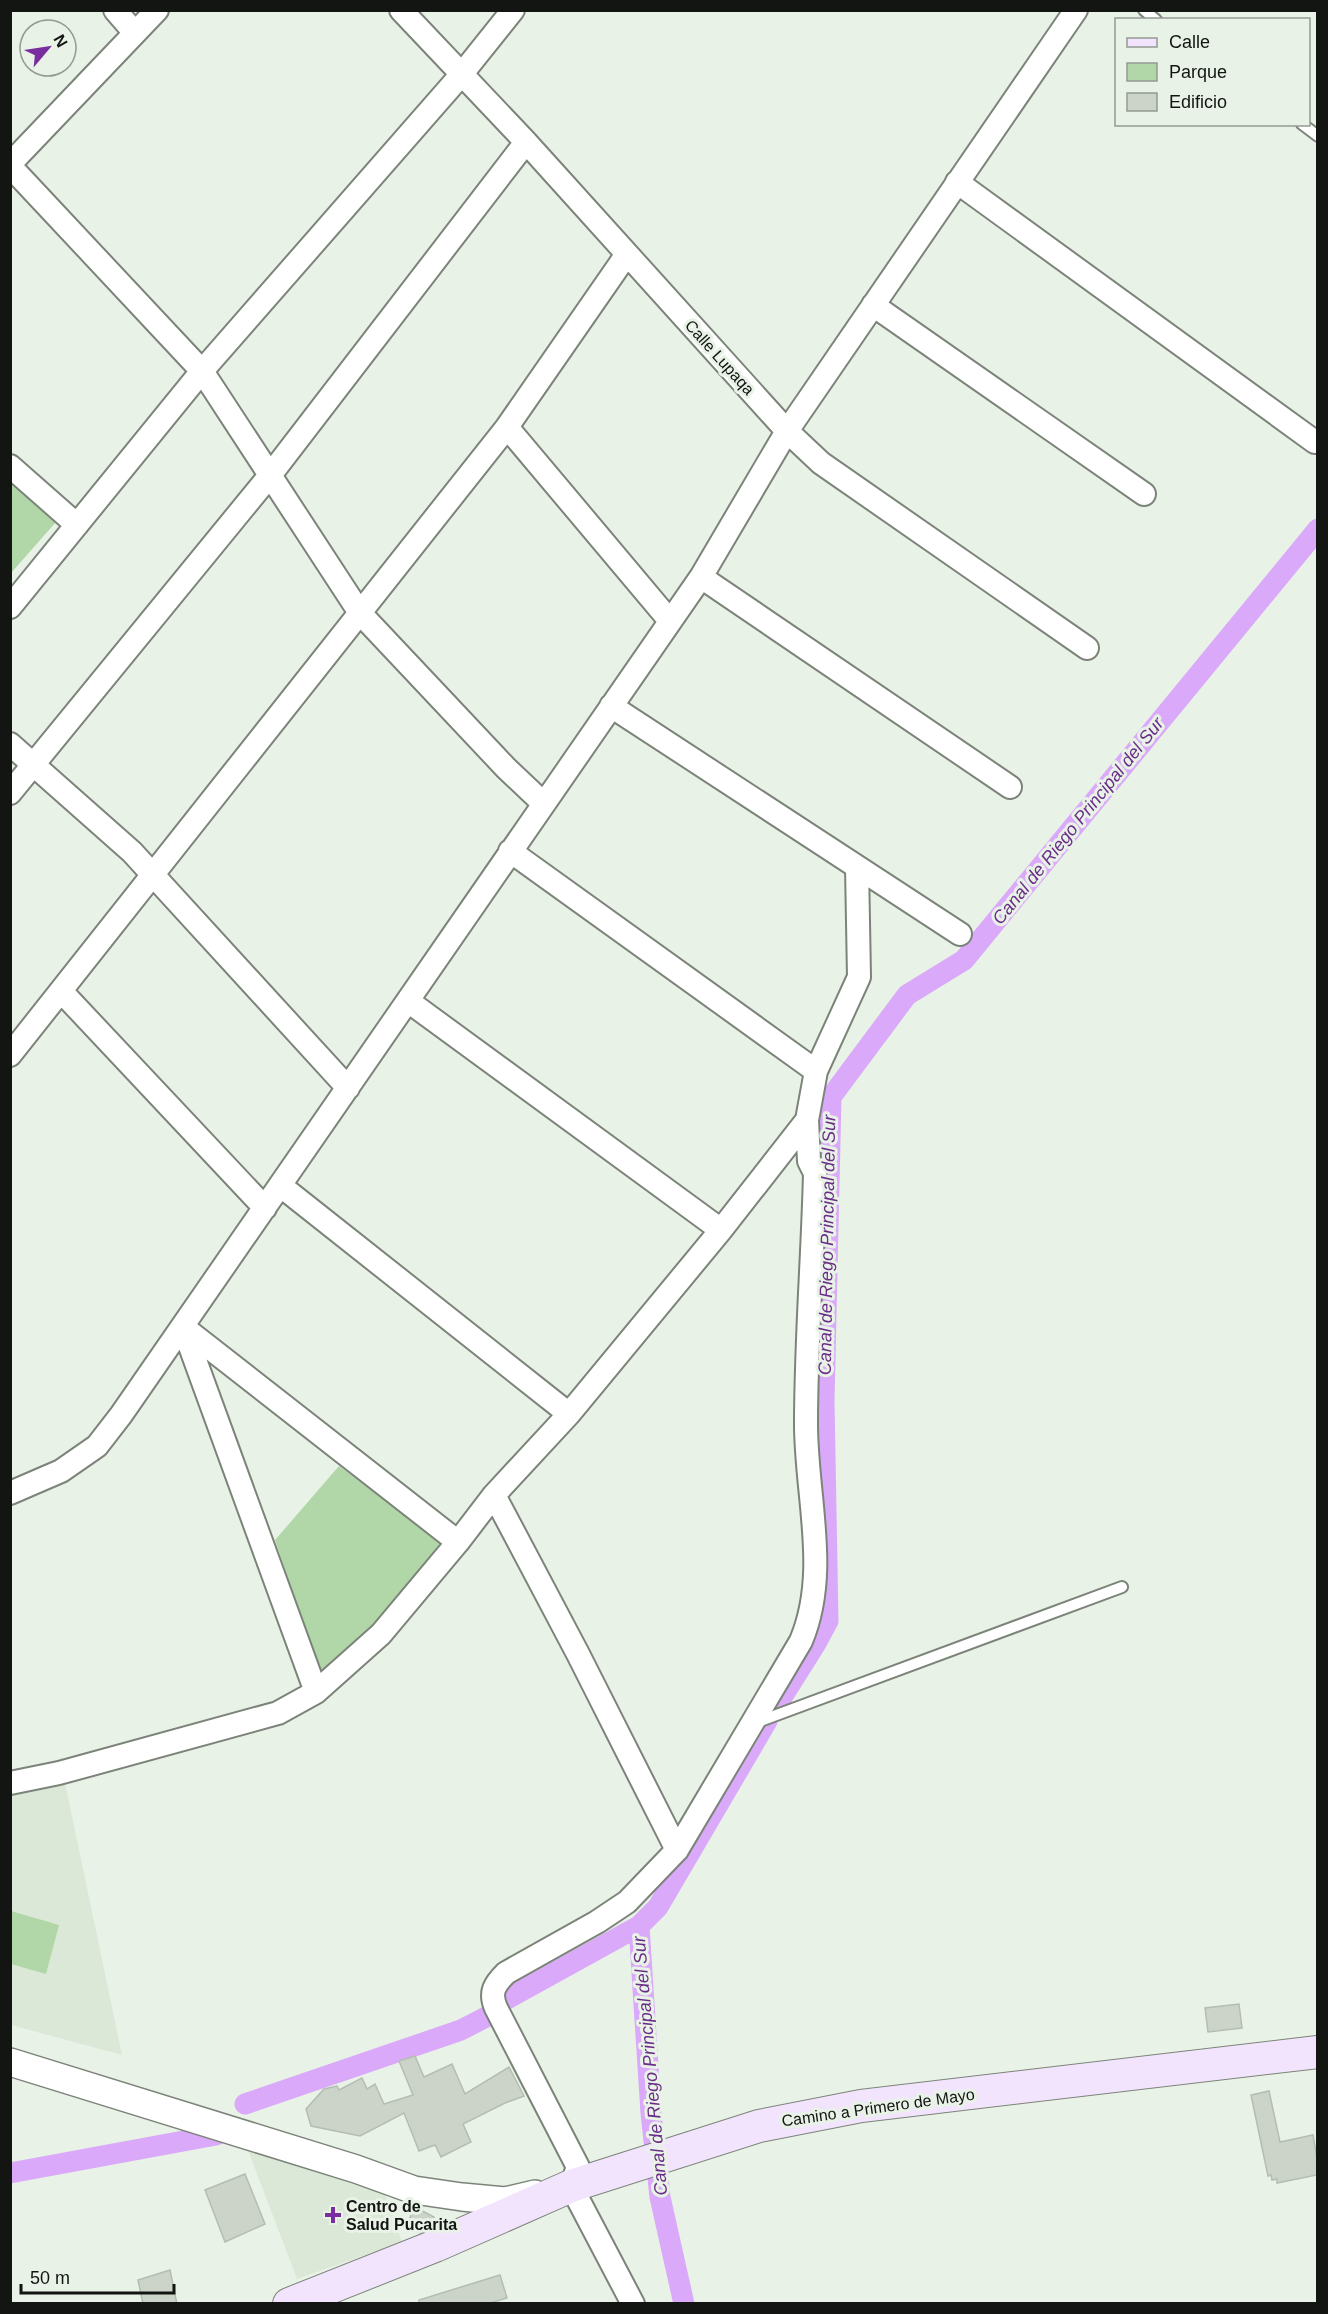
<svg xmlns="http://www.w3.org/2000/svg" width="1328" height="2314" viewBox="0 0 1328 2314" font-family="Arial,sans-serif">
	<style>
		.built { fill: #dbe8d7 }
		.green { fill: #b1d6a8 }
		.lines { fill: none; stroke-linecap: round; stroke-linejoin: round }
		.canal { stroke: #daa9f9; stroke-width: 21 }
		.building { fill: #ccd4ca; stroke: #b4bdb2; stroke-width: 1.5 }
		.service-casing { stroke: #7c847a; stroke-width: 14 }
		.minor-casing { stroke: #7c847a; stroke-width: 26 }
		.tertiary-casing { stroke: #7c847a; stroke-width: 30 }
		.secondary-casing { stroke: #7c847a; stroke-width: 34 }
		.service { stroke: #fff; stroke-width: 10 }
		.minor { stroke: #fff; stroke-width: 22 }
		.tertiary { stroke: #fff; stroke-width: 27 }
		.secondary { stroke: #f3e4fd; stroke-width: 32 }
		.poi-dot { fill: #792d9f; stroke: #e9f2e7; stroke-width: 2 }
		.labels { text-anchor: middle; stroke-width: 6; stroke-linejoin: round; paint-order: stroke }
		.street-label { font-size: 16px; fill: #121512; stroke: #e9f2e7 }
		.poi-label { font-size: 16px; font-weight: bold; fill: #121512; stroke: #e9f2e7; text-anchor: start }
		.water-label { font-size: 18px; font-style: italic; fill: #6a2e89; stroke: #e9f2e7 }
	</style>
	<rect width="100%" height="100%" fill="#e9f2e7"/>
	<!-- built -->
	<path class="built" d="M 64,1778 L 122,2055 L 11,2025 L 10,1789 Z
		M 246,2145 L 383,2188 L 402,2242 L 297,2279 Z"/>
	<!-- green -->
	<path class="green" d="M 10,481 L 56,522 L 11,573 Z
		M 339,1466 L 441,1542 L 369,1633 L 321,1673 L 275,1540 Z
		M 11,1911 L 59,1925 L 46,1974 L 11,1964 Z"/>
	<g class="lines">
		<!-- canal -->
		<path class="canal" d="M 781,1699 L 815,1645 L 828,1621 L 824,1401 L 831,1097 L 907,995 L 964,960 L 1318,529
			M 245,2104 L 461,2030 L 488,2016 L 505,2000 L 639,1926
			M 10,2173 L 216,2135
			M 684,2304 L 660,2197 L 651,2113 L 639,1926 L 658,1907 L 767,1721"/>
	</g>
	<!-- building -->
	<path class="building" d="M 1239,2004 L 1242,2028 L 1208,2032 L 1205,2008 Z
		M 415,2056 L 424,2077 L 452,2064 L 465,2094 L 509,2067 L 524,2096 L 505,2103 L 463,2124 L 471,2142 L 441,2157 L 435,2145 L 419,2151 L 404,2113 L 360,2136 L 311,2126 L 306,2109 L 324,2089 L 337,2086 L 339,2090 L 362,2078 L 367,2089 L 375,2084 L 384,2104 L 413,2095 L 399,2061 Z
		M 1269,2091 L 1280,2142 L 1313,2135 L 1317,2158 L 1317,2175 L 1277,2183 L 1277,2179 L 1272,2180 L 1271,2175 L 1268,2176 L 1251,2095 Z
		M 245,2174 L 265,2224 L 225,2242 L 205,2190 Z
		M 415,2207 L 434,2217 L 428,2229 L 420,2233 L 406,2226 Z
		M 170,2270 L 177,2304 L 143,2304 L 138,2280 Z
		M 500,2275 L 507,2298 L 487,2304 L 419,2304 L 419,2300 Z"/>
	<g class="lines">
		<!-- service casing -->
		<g class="service-casing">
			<path id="service" d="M 1144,10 L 1156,20
				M 1302,124 L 1318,136
				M 755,1723 L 1122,1587"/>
		</g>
		<!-- minor casing -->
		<g class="minor-casing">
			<path id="minor" d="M 115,10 L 135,33
				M 401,10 L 526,142 L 787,431 L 821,463 L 1087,648
				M 10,164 L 157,10
				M 10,166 L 202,371 L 360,613 L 506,768 L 544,804
				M 957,182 L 1315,442
				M 873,305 L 1144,494
				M 507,427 L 670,621
				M 10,466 L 77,525
				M 701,577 L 1010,787
				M 10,607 L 202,371 L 461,75 L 513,10
				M 611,706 L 960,934
				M 10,744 L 132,852 L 348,1088
				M 10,793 L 271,474 L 526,142
				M 510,851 L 816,1071
				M 61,991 L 265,1208
				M 408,1001 L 721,1230
				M 10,1055 L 507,427 L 627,254
				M 281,1186 L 569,1414
				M 10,1493 L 61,1471 L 97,1446 L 121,1415 L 701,577 L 787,431 L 1076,10
				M 494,1495 L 578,1654 L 677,1850
				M 316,1692 L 183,1327 L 458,1542
				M 10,1783 L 59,1773 L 278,1713 L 316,1692 L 381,1634 L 458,1542 L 494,1495 L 569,1414 L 721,1230 L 807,1120
				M 633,2304 L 571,2186 L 578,2167 L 496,2008 C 489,1992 495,1984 506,1973 L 597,1922 L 627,1902 L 677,1850 L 801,1641 C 830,1572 806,1497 806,1424 C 806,1340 813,1256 815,1173 L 809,1161 L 807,1120 L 816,1071 L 859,977 L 857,867"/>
		</g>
		<!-- tertiary casing -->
		<g class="tertiary-casing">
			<path id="tertiary" d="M 10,2062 L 356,2169 L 414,2190 L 462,2197 L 505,2201 L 535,2194"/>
		</g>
		<!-- secondary casing -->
		<g class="secondary-casing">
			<path id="secondary" d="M 289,2304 L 435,2246 L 571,2186 L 759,2126 L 861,2106 L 1318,2052"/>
		</g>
		<!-- service -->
		<use href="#service" class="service"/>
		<!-- minor -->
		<use href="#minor" class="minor"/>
		<!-- tertiary -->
		<use href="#tertiary" class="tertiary"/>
		<!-- secondary -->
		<use href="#secondary" class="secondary"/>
	</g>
	<!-- markers -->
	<path class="poi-dot" d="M330 2206h6v6h6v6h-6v6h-6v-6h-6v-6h6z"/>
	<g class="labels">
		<!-- street labels -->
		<g class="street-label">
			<text transform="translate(720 357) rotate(48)" y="6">Calle Lupaqa</text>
			<text transform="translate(878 2107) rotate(-8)" y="6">Camino a Primero de Mayo</text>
		</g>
		<!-- poi labels -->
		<g class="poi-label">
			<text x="346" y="2212">Centro de<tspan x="346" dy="18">Salud Pucarita</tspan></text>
		</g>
		<!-- water labels -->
		<g class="water-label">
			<text transform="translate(1078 821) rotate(-51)" y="6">Canal de Riego Principal del Sur</text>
			<text transform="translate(827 1245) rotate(-89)" y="6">Canal de Riego Principal del Sur</text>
			<text transform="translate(650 2066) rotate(-95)" y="6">Canal de Riego Principal del Sur</text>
		</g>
	</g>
	<!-- border -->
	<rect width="1328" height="2314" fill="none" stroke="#121512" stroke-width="24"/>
	<!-- legend -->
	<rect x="1115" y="18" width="195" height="108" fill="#e9f2e7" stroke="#939a92" stroke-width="1.5"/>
	<rect x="1127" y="38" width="30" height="9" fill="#f3e4fd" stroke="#939a92" stroke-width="1.5"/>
	<text x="1169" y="48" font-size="18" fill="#121512">Calle</text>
	<rect x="1127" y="63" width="30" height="18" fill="#b1d6a8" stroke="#939a92" stroke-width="1.5"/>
	<text x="1169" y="78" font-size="18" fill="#121512">Parque</text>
	<rect x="1127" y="93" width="30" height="18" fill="#ccd4ca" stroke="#939a92" stroke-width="1.5"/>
	<text x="1169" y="108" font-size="18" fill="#121512">Edificio</text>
	<!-- north arrow -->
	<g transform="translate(48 48) rotate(61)"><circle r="28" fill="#e9f2e7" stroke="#939a92" stroke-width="1.5"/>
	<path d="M0-4.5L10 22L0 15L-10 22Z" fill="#792d9f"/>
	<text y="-9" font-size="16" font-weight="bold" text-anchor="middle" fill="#121512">N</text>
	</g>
	<!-- scale -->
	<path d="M21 2284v9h153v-9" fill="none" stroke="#121512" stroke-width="3"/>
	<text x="30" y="2284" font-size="18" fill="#121512" stroke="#e9f2e7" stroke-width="4.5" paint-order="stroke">50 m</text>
</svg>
